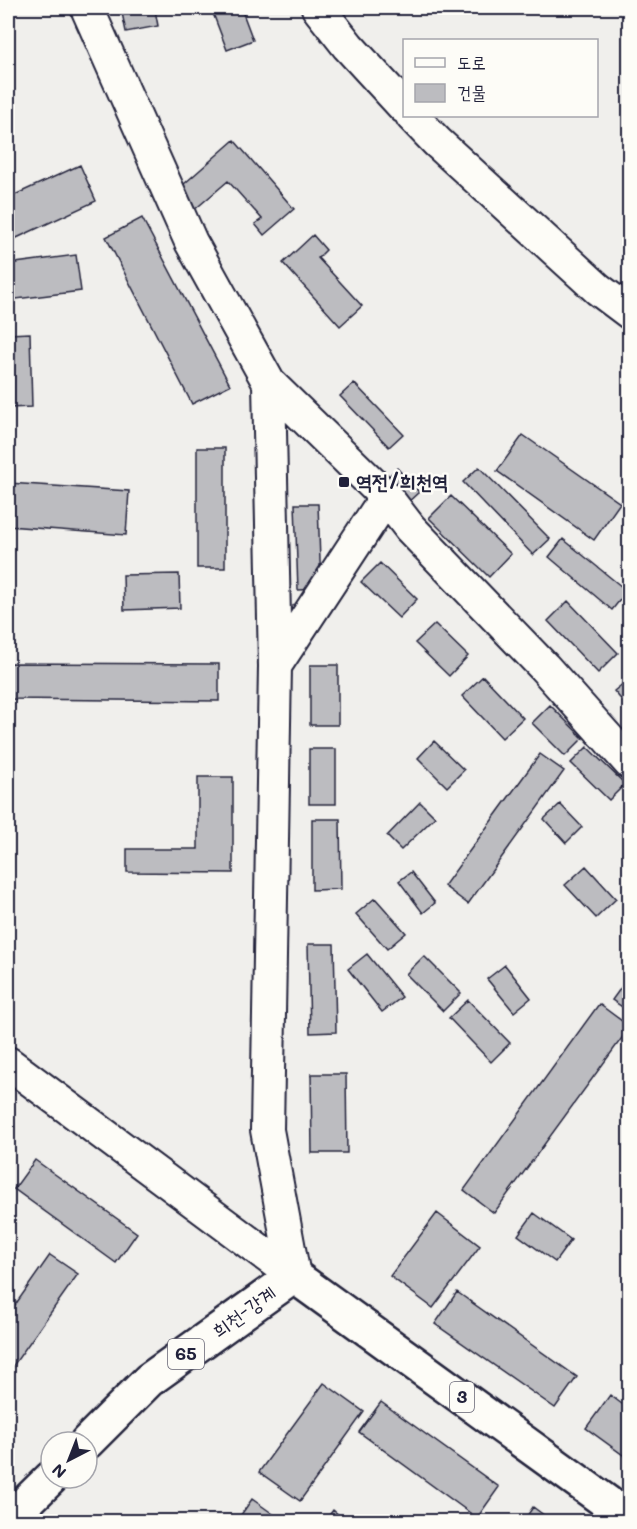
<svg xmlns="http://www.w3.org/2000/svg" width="637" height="1529" viewBox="0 0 637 1529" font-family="Mali,'Poor Story',sans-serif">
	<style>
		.building { fill: #bcbcc0; stroke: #22223b; stroke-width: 1.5 }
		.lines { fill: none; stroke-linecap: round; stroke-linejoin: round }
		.minor-casing { stroke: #22223b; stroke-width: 36 }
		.major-casing { stroke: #22223b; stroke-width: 38 }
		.minor { stroke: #fdfcf7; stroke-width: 32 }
		.major { stroke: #fdfcf7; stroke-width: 33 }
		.poi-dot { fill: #22223b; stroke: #fdfcf7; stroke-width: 2 }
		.labels { text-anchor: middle; stroke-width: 5; stroke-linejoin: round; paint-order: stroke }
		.shield { fill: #fdfcf7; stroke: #646373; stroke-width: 1.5 }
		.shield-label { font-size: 18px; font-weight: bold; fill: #22223b }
		.poi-label { font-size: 20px; font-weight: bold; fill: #22223b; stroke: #fdfcf7; text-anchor: start }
		.street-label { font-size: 20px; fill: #22223b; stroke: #fdfcf7 }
	</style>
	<rect width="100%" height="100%" fill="#f0efec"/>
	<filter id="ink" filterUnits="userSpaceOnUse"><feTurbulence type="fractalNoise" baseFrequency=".0167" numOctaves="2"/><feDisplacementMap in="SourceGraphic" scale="12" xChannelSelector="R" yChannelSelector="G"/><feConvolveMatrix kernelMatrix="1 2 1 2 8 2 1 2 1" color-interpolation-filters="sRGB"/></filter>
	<g filter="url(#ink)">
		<!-- building -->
		<path class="building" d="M 121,8 L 170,8 L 155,10 L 158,26 L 126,32 Z
			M 211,8 L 241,8 L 253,40 L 227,50 Z
			M 234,140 L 294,209 L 264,235 L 255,224 L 262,219 L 228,181 L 193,211 L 176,191 Z
			M 80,165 L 96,201 L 8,242 L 8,198 Z
			M 142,218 L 230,385 L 192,404 L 106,237 Z
			M 313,235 L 326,250 L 318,258 L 362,306 L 340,326 L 283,263 Z
			M 76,255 L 81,291 L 8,300 L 8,264 Z
			M 30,333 L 32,407 L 8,408 L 8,334 Z
			M 354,383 L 403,434 L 389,447 L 340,396 Z
			M 523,435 L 620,503 L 594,540 L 497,471 Z
			M 197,448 L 225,448 L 225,568 L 197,568 Z
			M 479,467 L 550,539 L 533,555 L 463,482 Z
			M 397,468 L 419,492 L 406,504 L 384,481 Z
			M 8,483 L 129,491 L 126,535 L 8,526 Z
			M 451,496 L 511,554 L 489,577 L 429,518 Z
			M 295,504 L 318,504 L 321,589 L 298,590 Z
			M 563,539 L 627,591 L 612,610 L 549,557 Z
			M 380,563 L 417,599 L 399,618 L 361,582 Z
			M 179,574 L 180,608 L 124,610 L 123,575 Z
			M 568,601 L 618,653 L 598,673 L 548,621 Z
			M 435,624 L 468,656 L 449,676 L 415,643 Z
			M 8,663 L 219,664 L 219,701 L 8,699 Z
			M 310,665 L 338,665 L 338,725 L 310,725 Z
			M 483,676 L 523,718 L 502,738 L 462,696 Z
			M 630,678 L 630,710 L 614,691 Z
			M 550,705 L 583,738 L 565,756 L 532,723 Z
			M 434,741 L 464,770 L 447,787 L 418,758 Z
			M 587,747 L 625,784 L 609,800 L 571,763 Z
			M 309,749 L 336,749 L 336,804 L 309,804 Z
			M 540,754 L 564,771 L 468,904 L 444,886 Z
			M 198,777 L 233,777 L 233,873 L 127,872 L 127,849 L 198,849 Z
			M 420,802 L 435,817 L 401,850 L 387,836 Z
			M 560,804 L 582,827 L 566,843 L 544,819 Z
			M 312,819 L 340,819 L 341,889 L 312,890 Z
			M 586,866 L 616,899 L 596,918 L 565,885 Z
			M 411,872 L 435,903 L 423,913 L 399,881 Z
			M 375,898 L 406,933 L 387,949 L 356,914 Z
			M 308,944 L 334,944 L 336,1032 L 310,1033 Z
			M 367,954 L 402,997 L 382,1012 L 348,969 Z
			M 424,956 L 461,993 L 443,1011 L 406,974 Z
			M 505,965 L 531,998 L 514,1012 L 487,979 Z
			M 630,975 L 630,1012 L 612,1000 Z
			M 468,1000 L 510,1043 L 491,1062 L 449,1018 Z
			M 599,1004 L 630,1027 L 494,1213 L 464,1190 Z
			M 311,1074 L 346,1074 L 347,1153 L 312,1153 Z
			M 35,1160 L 137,1233 L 116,1263 L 14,1189 Z
			M 437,1213 L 480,1246 L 433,1308 L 390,1276 Z
			M 534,1213 L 571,1240 L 555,1262 L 518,1235 Z
			M 50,1255 L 78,1274 L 8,1373 L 8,1315 Z
			M 457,1292 L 577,1377 L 555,1408 L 435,1324 Z
			M 324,1383 L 364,1412 L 300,1501 L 259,1472 Z
			M 610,1395 L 630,1410 L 630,1460 L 586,1428 Z
			M 381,1402 L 499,1487 L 477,1518 L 359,1432 Z
			M 252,1499 L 283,1521 L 282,1522 L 236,1522 Z
			M 533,1507 L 553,1522 L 523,1522 Z
			M 333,1510 L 347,1522 L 324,1522 Z"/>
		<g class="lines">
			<!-- minor casing -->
			<g class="minor-casing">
				<path id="minor" d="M 87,8 L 191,242 L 269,383 L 386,497 L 410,528 L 544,667 L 630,763
					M 318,8 L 348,46 L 404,107
					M 412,116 L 437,142 L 598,289 L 630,313
					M 269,383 L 275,666 L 267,1130 L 294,1276
					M 275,666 L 386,497
					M 8,1063 L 294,1276"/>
			</g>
			<!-- major casing -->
			<g class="major-casing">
				<path id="major" d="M 87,1442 L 149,1380 L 294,1276 L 630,1519
					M 8,1520 L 51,1478"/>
			</g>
			<!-- minor -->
			<use href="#minor" class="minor"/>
			<!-- major -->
			<use href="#major" class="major"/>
		</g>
	</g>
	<!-- markers -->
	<rect class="poi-dot" x="338" y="476" width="12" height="12" rx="3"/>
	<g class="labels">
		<!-- shield labels -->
		<g class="shield">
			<rect x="168" y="1339" width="36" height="30" rx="4.5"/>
			<rect x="450" y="1382" width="24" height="30" rx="4.5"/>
		</g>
		<g class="shield-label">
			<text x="186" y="1360">65</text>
			<text x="462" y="1403">3</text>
		</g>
		<!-- poi labels -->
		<g class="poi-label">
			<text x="356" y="489">역전/희천역</text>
		</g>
		<!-- street labels -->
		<g class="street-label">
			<text transform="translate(244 1312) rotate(-36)" y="7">희천-강계</text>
		</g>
	</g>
	<!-- margin -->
	<rect width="637" height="1529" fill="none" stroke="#fdfcf7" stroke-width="30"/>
	<rect x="15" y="15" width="607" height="1499" fill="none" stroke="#22223b" stroke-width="2" filter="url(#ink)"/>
	<!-- legend -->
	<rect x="403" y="39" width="195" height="78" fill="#fdfcf7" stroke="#a5a5ac" stroke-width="1.5"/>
	<rect x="415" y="58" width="30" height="9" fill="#fdfcf7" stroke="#a5a5ac" stroke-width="1.5"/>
	<text x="457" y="69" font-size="18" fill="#22223b">도로</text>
	<rect x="415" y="84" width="30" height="18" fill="#bcbcc0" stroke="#a5a5ac" stroke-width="1.5"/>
	<text x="457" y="99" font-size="18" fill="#22223b">건물</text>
	<!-- north arrow -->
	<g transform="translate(69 1460) rotate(222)"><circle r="28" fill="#fdfcf7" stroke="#a5a5ac" stroke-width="1.5"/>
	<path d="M0-4.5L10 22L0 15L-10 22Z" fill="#22223b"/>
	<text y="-9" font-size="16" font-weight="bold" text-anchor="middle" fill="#22223b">N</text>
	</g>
</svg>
